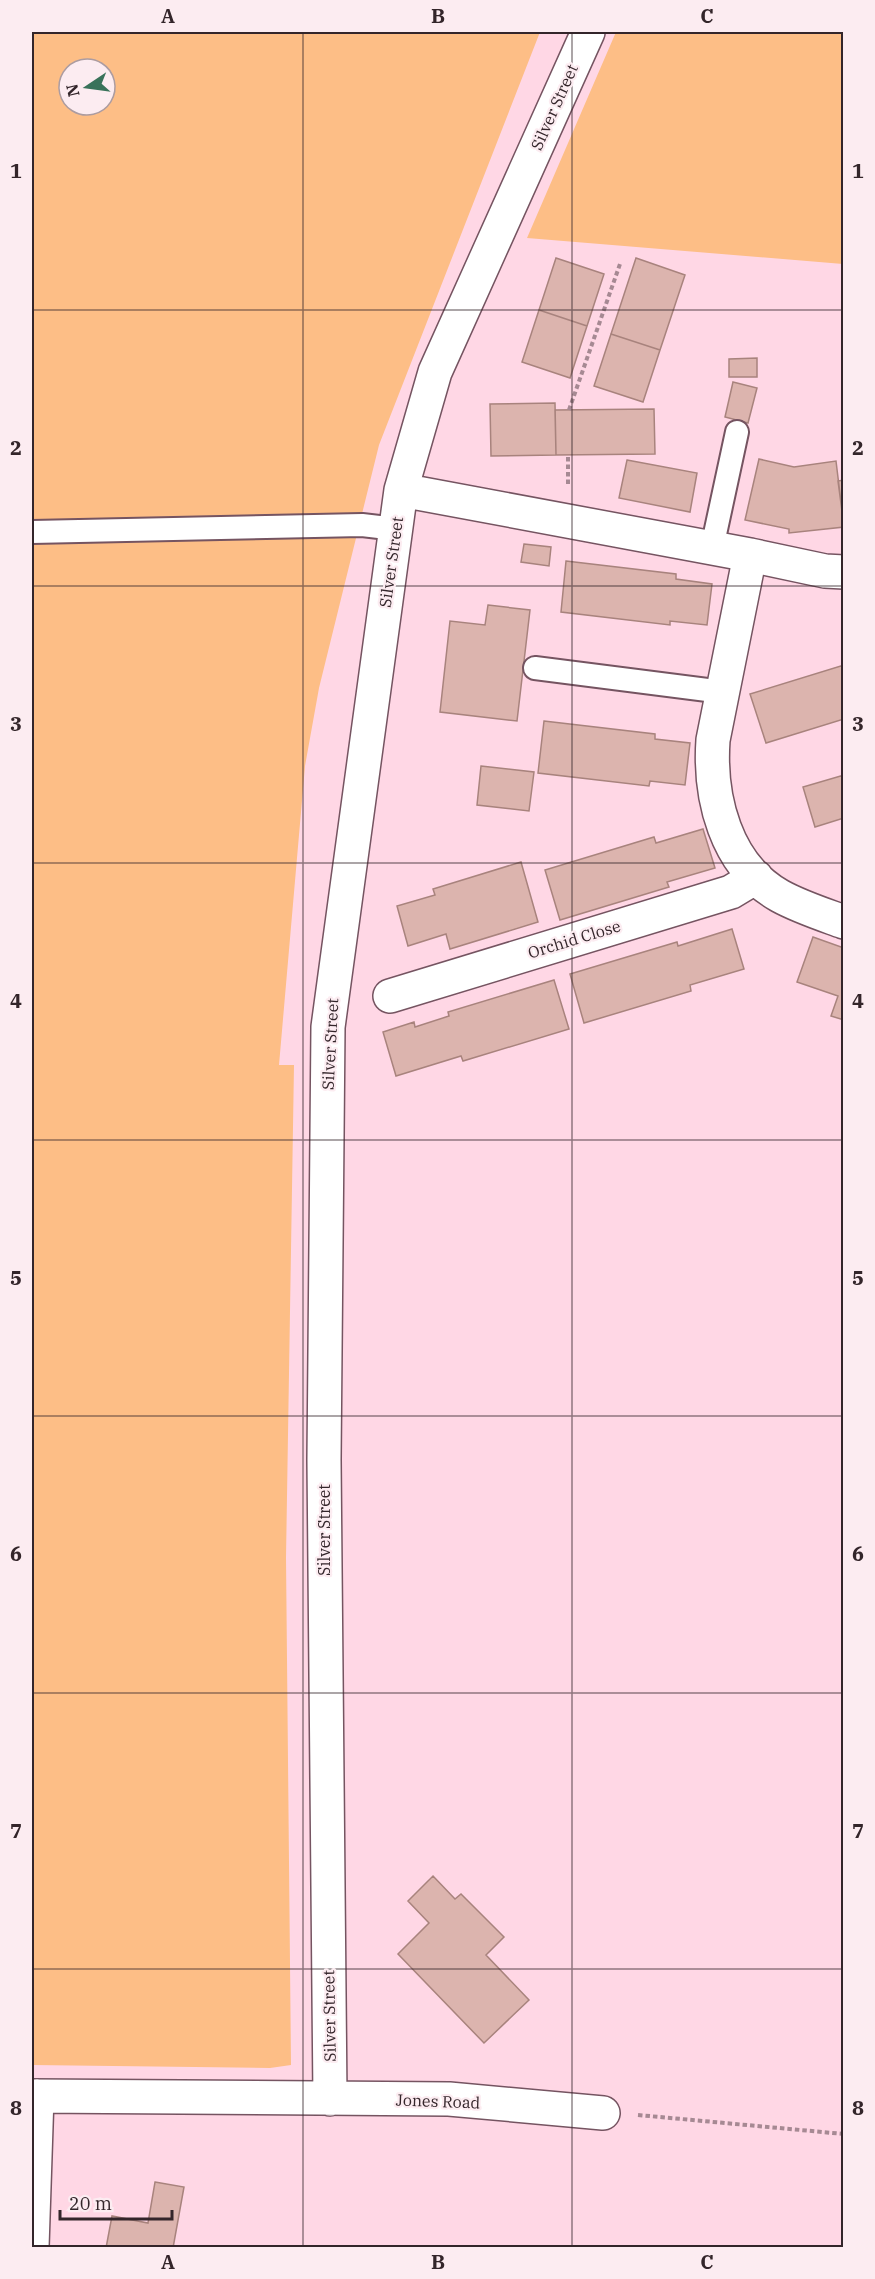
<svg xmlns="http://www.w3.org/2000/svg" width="875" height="2279" viewBox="0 0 875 2279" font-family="'IBM Plex Serif',serif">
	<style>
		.green { fill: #fdbe86; fill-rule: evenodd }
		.building { fill: #dcb4ae; stroke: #a8837d; stroke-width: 1.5 }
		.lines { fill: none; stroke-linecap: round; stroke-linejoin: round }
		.lane-casing { stroke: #755461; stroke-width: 26 }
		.street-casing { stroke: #755461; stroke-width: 36 }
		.path { stroke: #a68993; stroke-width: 4; stroke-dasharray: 4.5 3; stroke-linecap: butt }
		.lane { stroke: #fff; stroke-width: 22 }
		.street { stroke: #fff; stroke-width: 33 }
		.grid { fill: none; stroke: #33252a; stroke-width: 1.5; stroke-opacity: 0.55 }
		.labels { text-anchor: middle; stroke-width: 4.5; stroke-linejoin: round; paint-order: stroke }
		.street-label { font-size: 16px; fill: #33252a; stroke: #fcecf1 }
		.neatline { fill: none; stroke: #33252a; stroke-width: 2 }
		.grid-label { font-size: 20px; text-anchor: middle; font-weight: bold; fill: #33252a }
	</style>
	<rect width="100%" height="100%" fill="#ffd7e5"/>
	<!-- green -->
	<path class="green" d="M 32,32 L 540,32 L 379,445 L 319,688 L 305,766 L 279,1065 L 294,1065 L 286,1558 L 291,2065 L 270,2068 L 32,2065 ZM 69,69 L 105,69 L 105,105 L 69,105 Z
		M 616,32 L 843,32 L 843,264 L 527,238 Z"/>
	<!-- building -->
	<path class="building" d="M 556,258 L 604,274 L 587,326 L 539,310 Z
		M 636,258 L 685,275 L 660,350 L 611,334 Z
		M 539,310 L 587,326 L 570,378 L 522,362 Z
		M 611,334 L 660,350 L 643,402 L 594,386 Z
		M 757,358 L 757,377 L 729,377 L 729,359 Z
		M 733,382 L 757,388 L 748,423 L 725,417 Z
		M 555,403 L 556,455 L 491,456 L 490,404 Z
		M 654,409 L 655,454 L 556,455 L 555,410 Z
		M 759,459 L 794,467 L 836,461 L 844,527 L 789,533 L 789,529 L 745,520 Z
		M 627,460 L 697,473 L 690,512 L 619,498 Z
		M 844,480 L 844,526 L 838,481 Z
		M 524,544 L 551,547 L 549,566 L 521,562 Z
		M 566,561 L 676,574 L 676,579 L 712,584 L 707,625 L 670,621 L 670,625 L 561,612 Z
		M 488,605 L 530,610 L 517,721 L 440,712 L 450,621 L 485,625 Z
		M 844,665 L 844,719 L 766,743 L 750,694 Z
		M 544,721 L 655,734 L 655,739 L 690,743 L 685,785 L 650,781 L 649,786 L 538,773 Z
		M 481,766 L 534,772 L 529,811 L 477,805 Z
		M 844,775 L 844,818 L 815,827 L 803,787 Z
		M 703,829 L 715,868 L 667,882 L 669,887 L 560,920 L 545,870 L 654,837 L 656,843 Z
		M 521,862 L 538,922 L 450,949 L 446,934 L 408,946 L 397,906 L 435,895 L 433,889 Z
		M 732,929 L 744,969 L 690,985 L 691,991 L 584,1023 L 570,974 L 677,942 L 678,946 Z
		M 813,937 L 844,948 L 844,1020 L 831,1016 L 838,996 L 797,982 Z
		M 554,980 L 569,1029 L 463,1061 L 461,1056 L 396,1076 L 383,1032 L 414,1022 L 415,1027 L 449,1016 L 448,1012 Z
		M 433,1876 L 455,1899 L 461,1894 L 504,1937 L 486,1955 L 529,2000 L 484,2043 L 398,1954 L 429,1923 L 408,1901 Z
		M 155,2182 L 184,2187 L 173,2248 L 106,2248 L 112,2216 L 148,2223 Z"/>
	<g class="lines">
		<!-- lane casing -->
		<g class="lane-casing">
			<path id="lane" d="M 32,532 L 362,525 L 396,529
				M 712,548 L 737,432
				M 535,668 L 723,692"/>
		</g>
		<!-- street casing -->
		<g class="street-casing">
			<path id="street" d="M 401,490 L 750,555 L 825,571 L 844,572
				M 750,555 L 713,740 C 709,797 725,865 780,896 C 800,907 822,914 844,922
				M 390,996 L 731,892 L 756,877
				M 32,2096 L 449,2099 L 603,2113
				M 330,2099 L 324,1460 L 328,1027 L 401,490 L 435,372 L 588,32
				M 32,2247 L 37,2096"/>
		</g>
		<!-- path -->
		<path class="path" d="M 569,410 L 620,264
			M 568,484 L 568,455
			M 638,2115 L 844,2134"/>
		<!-- lane -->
		<use href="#lane" class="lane"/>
		<!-- street -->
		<use href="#street" class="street"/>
	</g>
	<!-- grid -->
	<path class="grid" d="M 303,32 L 303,2248M 572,32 L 572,2248M 32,310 L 844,310M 32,586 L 844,586M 32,863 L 844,863M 32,1140 L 844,1140M 32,1416 L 844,1416M 32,1693 L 844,1693M 32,1969 L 844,1969"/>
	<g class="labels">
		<!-- street labels -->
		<g class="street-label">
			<text transform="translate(554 107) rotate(-66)" y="6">Silver Street</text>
			<text transform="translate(391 562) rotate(-82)" y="6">Silver Street</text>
			<text transform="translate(574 939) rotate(-17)" y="6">Orchid Close</text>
			<text transform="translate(330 1044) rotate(-87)" y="6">Silver Street</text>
			<text transform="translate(324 1530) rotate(-90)" y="6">Silver Street</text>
			<text transform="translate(329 2016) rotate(-91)" y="6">Silver Street</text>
			<text transform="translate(438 2101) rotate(2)" y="6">Jones Road</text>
		</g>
	</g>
	<!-- border -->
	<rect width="875" height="2279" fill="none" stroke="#fcecf1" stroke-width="66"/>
	<!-- north arrow -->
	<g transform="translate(87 87) rotate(257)"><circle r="28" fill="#fcecf1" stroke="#ac9ca1" stroke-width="1.5"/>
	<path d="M0-4.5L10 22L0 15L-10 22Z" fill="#39725a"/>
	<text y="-9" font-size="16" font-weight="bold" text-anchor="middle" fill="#33252a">N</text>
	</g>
	<!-- scale -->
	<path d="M60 2210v9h112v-9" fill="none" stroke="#33252a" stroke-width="3"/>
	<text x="69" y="2210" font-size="18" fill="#33252a" stroke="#fcecf1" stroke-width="4.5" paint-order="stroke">20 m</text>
	<rect x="33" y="33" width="809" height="2213" class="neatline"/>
	<g class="grid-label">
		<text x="168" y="23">A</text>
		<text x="438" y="23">B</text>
		<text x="707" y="23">C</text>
		<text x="16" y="178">1</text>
		<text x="858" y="178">1</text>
		<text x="16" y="455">2</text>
		<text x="858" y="455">2</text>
		<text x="16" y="731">3</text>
		<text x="858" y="731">3</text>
		<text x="16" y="1008">4</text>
		<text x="858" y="1008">4</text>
		<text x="16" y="1285">5</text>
		<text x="858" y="1285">5</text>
		<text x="16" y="1561">6</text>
		<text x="858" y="1561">6</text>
		<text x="16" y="1838">7</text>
		<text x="858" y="1838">7</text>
		<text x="16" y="2115">8</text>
		<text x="858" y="2115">8</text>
		<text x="168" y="2269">A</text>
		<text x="438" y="2269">B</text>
		<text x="707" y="2269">C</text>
	</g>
</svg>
